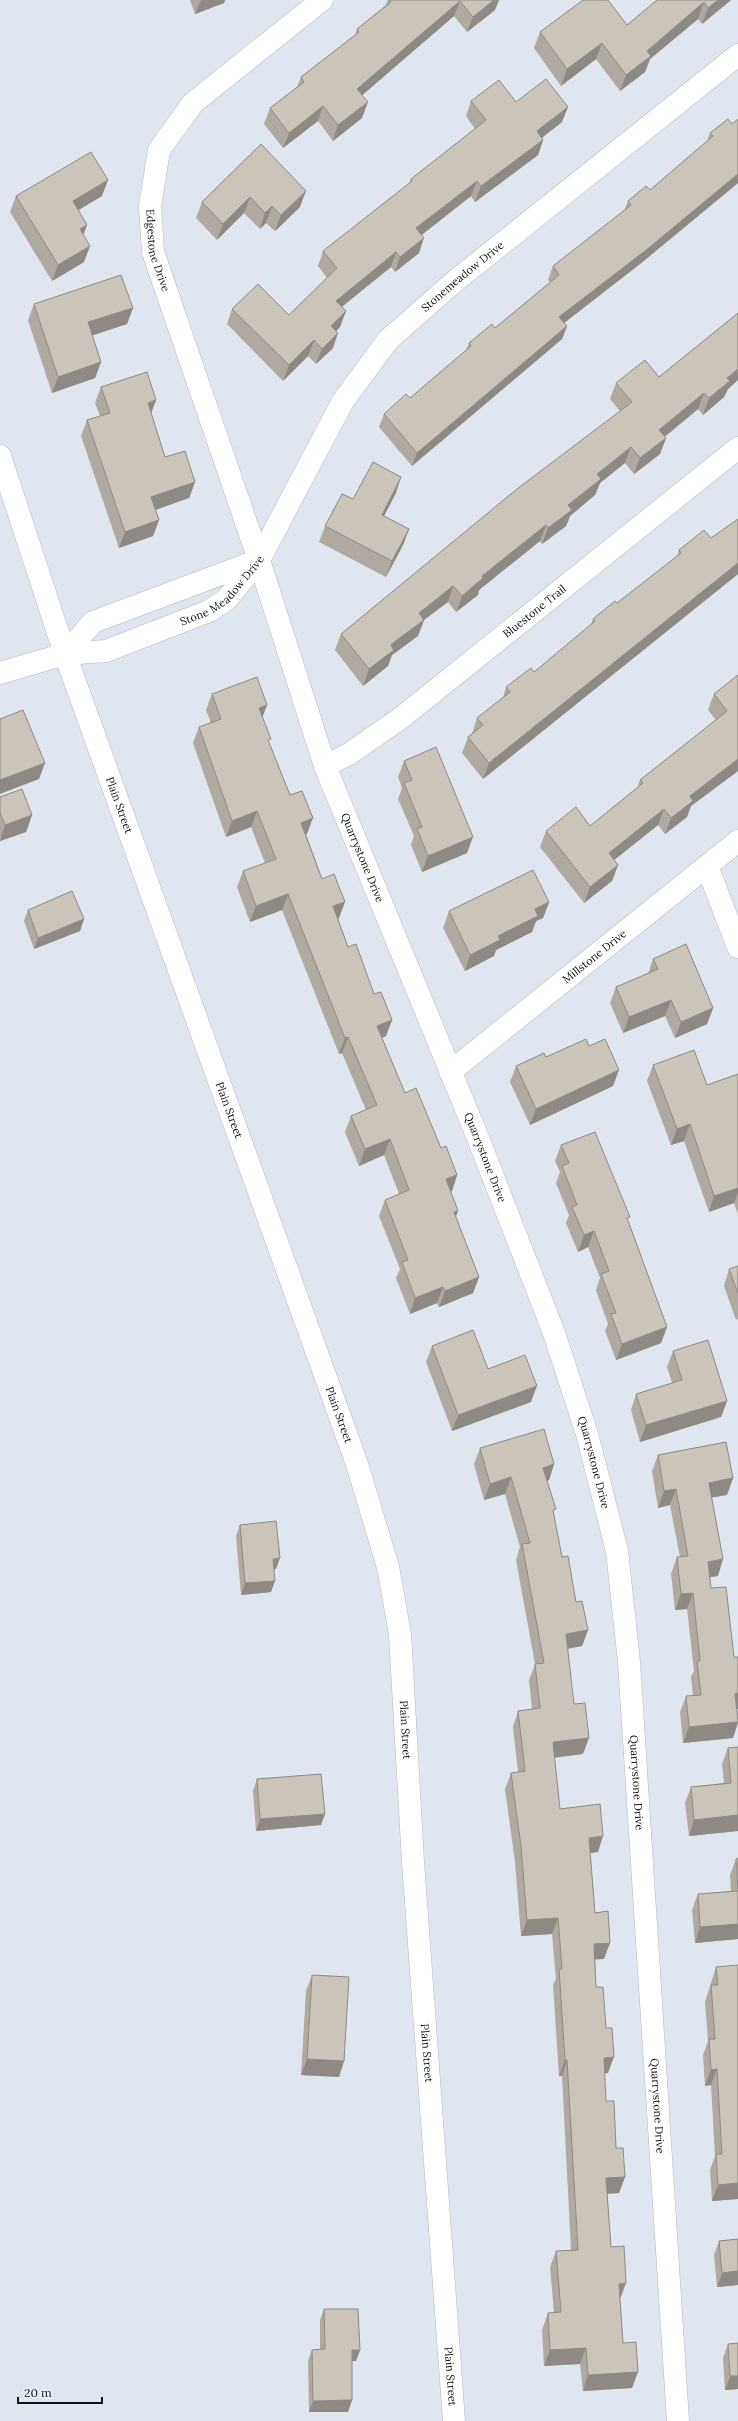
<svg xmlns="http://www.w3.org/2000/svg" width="738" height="2421" viewBox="0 0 738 2421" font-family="Lora,serif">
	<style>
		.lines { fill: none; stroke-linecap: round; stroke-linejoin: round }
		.minor-casing { stroke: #b3b9c2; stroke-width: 23 }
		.minor { stroke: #fff; stroke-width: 22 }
		.wall { fill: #afa9a1 }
		.shaded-wall { fill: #8e8983 }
		.building { fill: #cbc4bb; stroke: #8e8983 }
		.labels { text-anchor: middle; stroke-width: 3.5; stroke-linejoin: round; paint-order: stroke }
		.street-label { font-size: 11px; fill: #101215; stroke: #edf3fd }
	</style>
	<rect width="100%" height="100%" fill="#e0e6f0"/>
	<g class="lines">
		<!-- minor casing -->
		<g class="minor-casing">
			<g id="minor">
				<path id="s1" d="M 322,0 L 193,103 L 159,150 L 150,206 L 153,252 L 259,560 L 325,766 L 478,1138 L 554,1333 L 587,1434 L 617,1551 L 629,1662 L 678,2421"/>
				<path id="s2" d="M 0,456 L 65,654 L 357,1464 L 388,1567 L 400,1634 L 413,1862 L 454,2421"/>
				<path d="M 65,654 L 93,622 L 259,560"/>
				<path id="s3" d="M 0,673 L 65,654 L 106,651 L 209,611 L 227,599 L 259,560 L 343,401 L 388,340 L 454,282 L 738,55"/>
				<path id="s4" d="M 325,766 L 349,754 L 401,718 L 738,448"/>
				<path d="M 707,866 L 738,947"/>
				<path id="s5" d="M 450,1072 L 738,841"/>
			</g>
		</g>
		<!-- minor -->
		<use href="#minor" class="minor"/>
	</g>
	<!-- wall -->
	<path class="wall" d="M 190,0 L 225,0 L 224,3 L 195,14 Z
		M 388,0 L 499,0 L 495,10 L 467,32 L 454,16 L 362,95 L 362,118 L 333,141 L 318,121 L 283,148 L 264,124 L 270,108 L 297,87 L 301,77 L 355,35 L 357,29 L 386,5 Z
		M 657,0 L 731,0 L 702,24 L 698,19 L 650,59 L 645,72 L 620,91 L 596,59 L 561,86 L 534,48 L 540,32 L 627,25 Z
		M 471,101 L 516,102 L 562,122 L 542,138 L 543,140 L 538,155 L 475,202 L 471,196 L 422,235 L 419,253 L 395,272 L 391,267 L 342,307 L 346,311 L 340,327 L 336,331 L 333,348 L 316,364 L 308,356 L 283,381 L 227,324 L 232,309 L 289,315 L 327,278 L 318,266 L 323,251 L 409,184 L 411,179 L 475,129 L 466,116 Z
		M 728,119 L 738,183 L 640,264 L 564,323 L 567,326 L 562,339 L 412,466 L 379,427 L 384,414 L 410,398 L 466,350 L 469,343 L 495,328 L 550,282 L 548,280 L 553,266 L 624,211 L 628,201 L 650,190 L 707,141 L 710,133 Z
		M 261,144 L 300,207 L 275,231 L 266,223 L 260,229 L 244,213 L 217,240 L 196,218 L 202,202 Z
		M 16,196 L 102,196 L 78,210 L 87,225 L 83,235 L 84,262 L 52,281 L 10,212 Z
		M 34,304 L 133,308 L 127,324 L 92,335 L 101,362 L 95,378 L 52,393 L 28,320 Z
		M 738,313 L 738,380 L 728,389 L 724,397 L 703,415 L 698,409 L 665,437 L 666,438 L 660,454 L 634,474 L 625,463 L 600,483 L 595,495 L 570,516 L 566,526 L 542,544 L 540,541 L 479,590 L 478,595 L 456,612 L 448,602 L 424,620 L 418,636 L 392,655 L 388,666 L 363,686 L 335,650 L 341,634 L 620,411 L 610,399 L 616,383 L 659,377 Z
		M 101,387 L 156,400 L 151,413 L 165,457 L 195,482 L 189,498 L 156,510 L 159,520 L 153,536 L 119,548 L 81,436 L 87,420 L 100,416 L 95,403 Z
		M 396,493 L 384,516 L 409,529 L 403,545 L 386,577 L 319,542 L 325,526 L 353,499 Z
		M 738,519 L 738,574 L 483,779 L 462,753 L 468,737 L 472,734 L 477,718 L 503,698 L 506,687 L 534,672 L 591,625 L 593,619 L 617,603 L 677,557 L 679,550 L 711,538 Z
		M 738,675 L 738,771 L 691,806 L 687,817 L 665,834 L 658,825 L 614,860 L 618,865 L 612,881 L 584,903 L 540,847 L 546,831 L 590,826 L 637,788 L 640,780 L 716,720 L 708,710 L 714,694 Z
		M 212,694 L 267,705 L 262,717 L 269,743 L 290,795 L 307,834 L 306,834 L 322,879 L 339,918 L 338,918 L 348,947 L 374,994 L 392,1020 L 386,1036 L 382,1038 L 405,1093 L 457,1175 L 452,1191 L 450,1191 L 456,1217 L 479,1277 L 473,1293 L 439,1307 L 437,1303 L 410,1314 L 396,1278 L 400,1269 L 379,1216 L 385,1200 L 399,1194 L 384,1155 L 359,1166 L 345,1132 L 351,1116 L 366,1110 L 342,1053 L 339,1054 L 282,910 L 250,922 L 237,887 L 243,871 L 265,863 L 251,827 L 226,837 L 193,743 L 199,727 L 211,723 L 206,710 Z
		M 404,761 L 467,853 L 422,872 L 411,845 L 414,836 L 398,799 L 402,788 L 398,777 Z
		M 0,797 L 32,815 L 26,832 L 0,841 Z
		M 549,902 L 543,918 L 536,921 L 532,932 L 496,950 L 494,956 L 465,971 L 443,928 L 449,911 Z
		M 28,910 L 84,919 L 80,931 L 34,949 L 24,921 Z
		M 653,959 L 713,1008 L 707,1024 L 675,1038 L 665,1016 L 623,1033 L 610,1003 L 616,987 L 648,974 Z
		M 546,1057 L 613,1086 L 530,1125 L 510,1082 L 516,1066 Z
		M 653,1065 L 707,1085 L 738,1074 L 738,1214 L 734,1203 L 709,1212 L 684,1141 L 671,1145 L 647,1081 Z
		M 561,1145 L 628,1221 L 667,1327 L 661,1343 L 616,1360 L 605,1331 L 608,1324 L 596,1290 L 600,1278 L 588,1247 L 578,1252 L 566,1223 L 569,1215 L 556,1183 L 560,1172 L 555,1161 Z
		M 738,1266 L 738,1319 L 736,1320 L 724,1286 L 729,1269 Z
		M 432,1346 L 488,1369 L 531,1402 L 452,1431 L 426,1362 Z
		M 673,1351 L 727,1401 L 721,1417 L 640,1442 L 631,1410 L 636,1394 L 672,1383 L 667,1367 Z
		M 480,1448 L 554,1464 L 549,1480 L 547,1481 L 562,1557 L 576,1602 L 588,1630 L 582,1646 L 567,1649 L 574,1704 L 583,1754 L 554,1758 L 560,1809 L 598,1852 L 590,1853 L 595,1913 L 604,1959 L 595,1959 L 596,1987 L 608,2073 L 604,2073 L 606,2101 L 616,2148 L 625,2177 L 619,2193 L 607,2194 L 611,2247 L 620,2299 L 623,2343 L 632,2388 L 583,2391 L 580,2364 L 544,2366 L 542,2330 L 548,2313 L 554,2313 L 550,2267 L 556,2251 L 571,2250 L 562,2076 L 559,2076 L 553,1985 L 556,1979 L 552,1934 L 521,1936 L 515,1862 L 505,1789 L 511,1773 L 518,1772 L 513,1727 L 518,1711 L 532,1709 L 529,1680 L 535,1664 L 516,1560 L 520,1547 L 505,1494 L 484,1500 L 474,1464 Z
		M 658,1455 L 733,1478 L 727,1495 L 712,1497 L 718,1576 L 710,1577 L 711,1588 L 734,1657 L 738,1657 L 738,1709 L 737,1709 L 738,1723 L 733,1738 L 683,1743 L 680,1712 L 686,1696 L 693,1696 L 691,1677 L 694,1671 L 687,1609 L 675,1610 L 671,1574 L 677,1557 L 680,1557 L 670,1505 L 658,1508 L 652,1471 Z
		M 240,1525 L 276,1569 L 274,1569 L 271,1592 L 241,1595 L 236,1536 Z
		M 738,1747 L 738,1831 L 689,1836 L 685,1803 L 691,1787 L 724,1783 L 722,1764 L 728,1748 Z
		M 257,1779 L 321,1825 L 256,1831 L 253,1791 Z
		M 738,1858 L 738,1939 L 695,1943 L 692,1910 L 698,1894 L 731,1891 L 730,1875 L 736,1859 Z
		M 716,1967 L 738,2199 L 712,2201 L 710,2170 L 715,2156 L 711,2085 L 705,2086 L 703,2055 L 708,2041 L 705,2002 Z
		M 312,1975 L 344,2061 L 339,2077 L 301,2075 L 306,1991 Z
		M 738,2239 L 738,2285 L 717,2287 L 714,2255 L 719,2241 Z
		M 324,2309 L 360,2350 L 356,2361 L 352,2361 L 352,2400 L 348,2412 L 309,2412 L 308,2361 L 312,2350 L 320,2349 L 320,2320 Z
		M 738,2343 L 738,2389 L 725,2390 L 723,2358 L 728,2344 Z"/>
	<!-- shaded-wall -->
	<path class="shaded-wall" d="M 201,0 L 225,0 L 224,3 L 195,14 Z
		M 494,0 L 499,0 L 495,10 L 467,32 L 473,17 Z
		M 718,0 L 731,0 L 702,24 L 708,8 Z
		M 460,1 L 454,16 L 352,104 L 357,89 Z
		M 704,2 L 698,19 L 650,59 L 645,72 L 620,91 L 626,75 L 647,51 Z
		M 602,43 L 596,59 L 561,86 L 567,69 Z
		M 368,102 L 362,118 L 333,141 L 338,125 Z
		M 323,106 L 318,121 L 283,148 L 289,133 Z
		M 568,107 L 562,122 L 531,146 L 537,131 Z
		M 543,140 L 538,155 L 475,202 L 481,186 Z
		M 738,174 L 738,183 L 640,264 L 555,330 L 559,317 Z
		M 108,180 L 102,196 L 67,217 L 73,201 Z
		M 477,181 L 471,196 L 411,243 L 416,228 Z
		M 306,191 L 300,207 L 275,231 L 281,215 Z
		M 250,197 L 244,213 L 217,240 L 223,224 Z
		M 272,206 L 266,223 L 260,229 L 265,213 Z
		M 87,225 L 81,241 L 80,229 Z
		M 424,238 L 419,253 L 395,272 L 400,257 Z
		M 90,246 L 84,262 L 52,281 L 58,265 Z
		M 396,252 L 391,267 L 330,316 L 336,301 Z
		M 133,308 L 127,324 L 82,339 L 88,322 Z
		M 346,311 L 340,327 L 326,341 L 331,326 Z
		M 567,326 L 562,339 L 412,466 L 417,453 Z
		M 338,333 L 333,348 L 316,364 L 322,349 Z
		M 314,340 L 308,356 L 283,381 L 289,365 Z
		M 101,362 L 95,378 L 52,393 L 58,377 Z
		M 738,369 L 738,380 L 728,389 L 724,397 L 703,415 L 709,398 L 727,378 Z
		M 704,393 L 698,409 L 653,446 L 659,430 Z
		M 156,400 L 150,416 L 148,403 Z
		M 666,438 L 660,454 L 634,474 L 640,458 Z
		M 631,447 L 625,463 L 600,483 L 595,495 L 570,516 L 566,526 L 542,544 L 548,528 L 568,505 L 597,474 Z
		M 401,477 L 396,493 L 376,531 L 382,515 Z
		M 195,482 L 189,498 L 145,513 L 151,497 Z
		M 159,520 L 153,536 L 119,548 L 125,532 Z
		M 546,525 L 540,541 L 479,590 L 478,595 L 456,612 L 462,596 L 482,576 Z
		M 409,529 L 403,545 L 386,577 L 392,561 Z
		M 738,563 L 738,574 L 483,779 L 489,763 Z
		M 453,586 L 448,602 L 424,620 L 418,636 L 392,655 L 388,666 L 363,686 L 369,669 L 419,613 Z
		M 267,705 L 261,721 L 259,708 Z
		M 738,759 L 738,771 L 691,806 L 687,817 L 665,834 L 671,818 L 690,796 Z
		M 45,763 L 39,779 L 0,794 L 0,780 Z
		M 664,809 L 658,825 L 603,869 L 609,853 Z
		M 257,811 L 251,827 L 226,837 L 232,821 Z
		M 32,815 L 26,832 L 0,841 L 5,825 Z
		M 313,818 L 307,834 L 295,839 L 301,823 Z
		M 473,837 L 467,853 L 422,872 L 428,856 Z
		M 618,865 L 612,881 L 584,903 L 590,887 Z
		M 288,894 L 282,910 L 250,922 L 256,906 Z
		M 345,902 L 339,918 L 327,922 L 333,906 Z
		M 549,902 L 543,918 L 536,921 L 532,932 L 496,950 L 494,956 L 465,971 L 470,955 L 535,909 Z
		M 84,919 L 80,931 L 34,949 L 38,938 Z
		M 671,1000 L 665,1016 L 623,1033 L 629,1017 Z
		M 713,1008 L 707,1024 L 675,1038 L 681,1022 Z
		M 392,1020 L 386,1036 L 371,1042 L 377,1026 Z
		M 348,1037 L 342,1053 L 339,1054 L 345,1038 Z
		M 619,1070 L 613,1086 L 530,1125 L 536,1109 Z
		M 690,1124 L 684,1141 L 671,1145 L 677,1129 Z
		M 390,1139 L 384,1155 L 359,1166 L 365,1149 Z
		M 457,1175 L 452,1191 L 440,1195 L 446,1179 Z
		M 738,1188 L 738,1193 L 734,1203 L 709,1212 L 714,1196 Z
		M 458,1211 L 452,1227 L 454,1212 Z
		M 594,1231 L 588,1247 L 578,1252 L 584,1235 Z
		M 479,1277 L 473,1293 L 439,1307 L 445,1291 Z
		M 443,1287 L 437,1303 L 410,1314 L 415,1298 Z
		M 667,1327 L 661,1343 L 616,1360 L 622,1344 Z
		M 537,1386 L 531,1402 L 452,1431 L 458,1415 Z
		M 727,1401 L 721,1417 L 640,1442 L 646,1425 Z
		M 554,1464 L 549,1480 L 538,1484 L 543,1468 Z
		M 511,1477 L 505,1494 L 484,1500 L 490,1484 Z
		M 733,1478 L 727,1495 L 703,1499 L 709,1483 Z
		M 676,1489 L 670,1505 L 658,1508 L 664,1491 Z
		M 280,1558 L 276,1569 L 269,1570 L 273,1559 Z
		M 723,1559 L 718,1576 L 702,1578 L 708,1562 Z
		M 275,1581 L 271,1592 L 241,1595 L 245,1583 Z
		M 693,1593 L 687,1609 L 675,1610 L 681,1594 Z
		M 588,1630 L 582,1646 L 560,1650 L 566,1634 Z
		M 738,1693 L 738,1709 L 730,1710 L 735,1694 Z
		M 738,1722 L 733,1738 L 683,1743 L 689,1727 Z
		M 589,1738 L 583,1754 L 547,1758 L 553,1742 Z
		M 325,1814 L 321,1825 L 256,1831 L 260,1819 Z
		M 738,1815 L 738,1831 L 689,1836 L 694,1820 Z
		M 603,1836 L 598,1852 L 583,1854 L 589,1838 Z
		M 558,1918 L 552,1934 L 521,1936 L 527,1920 Z
		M 738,1924 L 738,1939 L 695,1943 L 700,1927 Z
		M 610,1943 L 604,1959 L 588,1960 L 594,1944 Z
		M 614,2057 L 608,2073 L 598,2074 L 604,2058 Z
		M 307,2059 L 344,2061 L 339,2077 L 301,2075 Z
		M 565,2060 L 567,2060 L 562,2076 L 559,2076 Z
		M 717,2069 L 711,2085 L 705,2086 L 711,2070 Z
		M 625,2177 L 619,2193 L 600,2194 L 606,2178 Z
		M 738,2183 L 738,2199 L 712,2201 L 718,2185 Z
		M 738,2271 L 738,2285 L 717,2287 L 722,2273 Z
		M 626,2283 L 620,2299 L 619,2284 Z
		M 586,2348 L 580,2364 L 544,2366 L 550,2350 Z
		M 352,2350 L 360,2350 L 356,2361 L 347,2361 Z
		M 638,2372 L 632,2388 L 583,2391 L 588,2375 Z
		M 730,2376 L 738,2376 L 738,2389 L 725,2390 Z
		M 352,2400 L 348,2412 L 309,2412 L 313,2401 Z"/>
	<!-- building -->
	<path class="building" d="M 389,0 L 494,0 L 473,17 L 460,1 L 357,89 L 368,102 L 338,125 L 323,106 L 289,133 L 270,108 L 304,82 L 301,77 L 359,32 L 357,29 L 391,2 Z
		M 583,0 L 608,0 L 627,25 L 657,0 L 718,0 L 708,8 L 704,2 L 647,51 L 651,56 L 626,75 L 602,43 L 567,69 L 540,32 Z
		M 546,79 L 568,107 L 537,131 L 543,140 L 481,186 L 477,181 L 416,228 L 424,238 L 400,257 L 396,252 L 336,301 L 346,311 L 331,326 L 338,333 L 322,349 L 314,340 L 289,365 L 232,309 L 258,284 L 289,315 L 337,268 L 323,251 L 412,181 L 411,179 L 486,120 L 471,101 L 499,80 L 516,102 Z
		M 728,119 L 732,124 L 738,119 L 738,174 L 645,251 L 559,317 L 567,326 L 417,453 L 384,414 L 406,394 L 410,398 L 471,346 L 469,343 L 492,324 L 495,328 L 559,275 L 553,266 L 631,205 L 628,201 L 646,186 L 650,190 L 713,136 L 710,133 Z
		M 261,144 L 306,191 L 281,215 L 272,206 L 265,213 L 250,197 L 223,224 L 202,202 Z
		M 91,152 L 108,180 L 73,201 L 87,225 L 80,229 L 90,246 L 58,265 L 16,196 Z
		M 121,275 L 133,308 L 88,322 L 101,362 L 58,377 L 34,304 Z
		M 738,313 L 738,369 L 727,378 L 730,381 L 709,398 L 704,393 L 659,430 L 666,438 L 640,458 L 631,447 L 597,474 L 601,479 L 568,505 L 572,510 L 548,528 L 546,525 L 482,576 L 483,578 L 462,596 L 453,586 L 419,613 L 424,620 L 393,643 L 391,645 L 394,650 L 369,669 L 341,634 L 517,489 L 632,402 L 616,383 L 645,360 L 659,377 Z
		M 147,372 L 156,400 L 148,403 L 165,457 L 185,451 L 195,482 L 151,497 L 159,520 L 125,532 L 87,420 L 110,413 L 101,387 Z
		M 373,462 L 401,477 L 382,515 L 409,529 L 392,561 L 325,526 L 342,494 L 353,499 Z
		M 738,519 L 738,563 L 489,763 L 468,737 L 483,725 L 477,718 L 510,692 L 506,687 L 531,668 L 534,672 L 595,621 L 593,619 L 615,601 L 617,603 L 681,553 L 679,550 L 704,530 L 711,538 Z
		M 738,675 L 738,759 L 690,796 L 693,801 L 671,818 L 664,809 L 609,853 L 618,865 L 590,887 L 546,831 L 576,807 L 590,826 L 643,783 L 640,780 L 727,711 L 714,694 Z
		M 257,677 L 267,705 L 259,708 L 271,739 L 268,740 L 290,795 L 302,791 L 313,818 L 301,823 L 322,879 L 334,874 L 345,902 L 333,906 L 348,947 L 356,944 L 374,994 L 381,992 L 392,1020 L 377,1026 L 405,1093 L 416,1088 L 441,1148 L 446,1146 L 457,1175 L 446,1179 L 458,1211 L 454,1212 L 479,1277 L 445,1291 L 443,1287 L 415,1298 L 402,1262 L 408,1260 L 385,1200 L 409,1190 L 390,1139 L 365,1149 L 351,1116 L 377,1105 L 348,1037 L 345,1038 L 288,894 L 256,906 L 243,871 L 276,859 L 257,811 L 232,821 L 199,727 L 221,719 L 212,694 Z
		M 23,710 L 45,763 L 0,780 L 0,719 Z
		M 436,747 L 473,837 L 428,856 L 417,829 L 422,827 L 404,783 L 412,780 L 404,761 Z
		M 22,789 L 32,815 L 5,825 L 0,813 L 0,797 Z
		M 533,870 L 549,902 L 535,909 L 538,916 L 498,936 L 500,940 L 470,955 L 449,911 Z
		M 72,891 L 84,919 L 38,938 L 28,910 Z
		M 686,944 L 713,1008 L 681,1022 L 671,1000 L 629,1017 L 616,987 L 658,969 L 653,959 Z
		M 586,1039 L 589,1046 L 605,1039 L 619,1070 L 536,1109 L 516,1066 L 544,1053 L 546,1057 Z
		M 694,1050 L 707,1085 L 738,1074 L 738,1188 L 714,1196 L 690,1124 L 677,1129 L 653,1065 Z
		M 595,1132 L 630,1217 L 627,1218 L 667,1327 L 622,1344 L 611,1314 L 616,1313 L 601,1274 L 609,1271 L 594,1231 L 584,1235 L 572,1207 L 577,1205 L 562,1166 L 569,1163 L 561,1145 Z
		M 738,1266 L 738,1293 L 729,1269 Z
		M 473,1330 L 488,1369 L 525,1355 L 537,1386 L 458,1415 L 432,1346 Z
		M 708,1340 L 727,1401 L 646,1425 L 636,1394 L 682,1380 L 673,1351 Z
		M 544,1429 L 554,1464 L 543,1468 L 556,1509 L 553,1510 L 562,1557 L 568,1556 L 576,1602 L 582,1601 L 588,1630 L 566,1634 L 574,1704 L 585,1703 L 589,1738 L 553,1742 L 560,1809 L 600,1804 L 603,1836 L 589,1838 L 595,1913 L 608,1911 L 610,1943 L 594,1944 L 596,1987 L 603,1987 L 606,2028 L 612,2028 L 614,2057 L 604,2058 L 606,2101 L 614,2101 L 616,2148 L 623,2148 L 625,2177 L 606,2178 L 611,2247 L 624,2246 L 626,2283 L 619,2284 L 623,2343 L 636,2342 L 638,2372 L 588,2375 L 586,2348 L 550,2350 L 548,2313 L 561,2312 L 556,2251 L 578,2250 L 567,2060 L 565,2060 L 559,1969 L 562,1969 L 558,1918 L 527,1920 L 521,1846 L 511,1773 L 525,1771 L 518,1711 L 540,1708 L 535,1664 L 544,1663 L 522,1544 L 530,1543 L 511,1477 L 490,1484 L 480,1448 Z
		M 726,1442 L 733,1478 L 709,1483 L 723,1559 L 708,1562 L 711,1588 L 726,1587 L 734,1657 L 738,1657 L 738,1693 L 735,1694 L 738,1722 L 689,1727 L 686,1696 L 701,1695 L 697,1661 L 700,1661 L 693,1593 L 681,1594 L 677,1557 L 688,1556 L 676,1489 L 664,1491 L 658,1455 Z
		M 276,1521 L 280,1558 L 273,1559 L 275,1581 L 245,1583 L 240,1525 Z
		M 738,1747 L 738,1815 L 694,1820 L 691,1787 L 731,1783 L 728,1748 Z
		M 321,1774 L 325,1814 L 260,1819 L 257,1779 Z
		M 738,1858 L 738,1889 L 736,1859 Z
		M 738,1891 L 738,1924 L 700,1927 L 698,1894 Z
		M 738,1965 L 738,2183 L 718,2185 L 716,2154 L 722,2154 L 717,2069 L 711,2070 L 709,2039 L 715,2039 L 711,1985 L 718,1985 L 716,1967 Z
		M 312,1975 L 349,1977 L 344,2061 L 307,2059 Z
		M 738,2239 L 738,2271 L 722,2273 L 719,2241 Z
		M 324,2309 L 358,2309 L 360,2350 L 352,2350 L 352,2400 L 313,2401 L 312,2350 L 325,2349 Z
		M 738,2343 L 738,2376 L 730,2376 L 728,2344 Z"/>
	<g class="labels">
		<!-- street labels -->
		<g class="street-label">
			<text dy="4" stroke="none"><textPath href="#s1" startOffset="325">Edgestone Drive</textPath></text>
			<text dy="4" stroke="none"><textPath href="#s3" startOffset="645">Stonemeadow Drive</textPath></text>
			<text dy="4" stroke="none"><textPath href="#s3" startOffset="242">Stone Meadow Drive</textPath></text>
			<text dy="4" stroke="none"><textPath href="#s4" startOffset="261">Bluestone Trail</textPath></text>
			<text dy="4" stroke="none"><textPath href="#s2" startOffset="369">Plain Street</textPath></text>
			<text dy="4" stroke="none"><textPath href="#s1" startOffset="967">Quarrystone Drive</textPath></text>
			<text dy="4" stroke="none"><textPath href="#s5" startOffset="185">Millstone Drive</textPath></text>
			<text dy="4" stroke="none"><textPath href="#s2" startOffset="693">Plain Street</textPath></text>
			<text dy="4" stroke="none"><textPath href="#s1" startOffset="1291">Quarrystone Drive</textPath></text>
			<text dy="4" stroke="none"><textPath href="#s2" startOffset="1017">Plain Street</textPath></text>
			<text dy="4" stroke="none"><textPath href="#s1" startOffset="1615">Quarrystone Drive</textPath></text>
			<text dy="4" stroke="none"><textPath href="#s2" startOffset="1341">Plain Street</textPath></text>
			<text dy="4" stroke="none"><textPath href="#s1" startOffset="1939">Quarrystone Drive</textPath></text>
			<text dy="4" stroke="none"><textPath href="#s2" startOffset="1665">Plain Street</textPath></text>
			<text dy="4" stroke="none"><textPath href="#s1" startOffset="2263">Quarrystone Drive</textPath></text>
			<text dy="4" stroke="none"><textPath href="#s2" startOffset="1989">Plain Street</textPath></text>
		</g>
	</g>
	<!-- scale -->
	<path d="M18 2397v6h84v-6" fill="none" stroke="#101215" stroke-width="2"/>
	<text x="24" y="2397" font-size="12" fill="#101215" stroke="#edf3fd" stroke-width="3" paint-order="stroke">20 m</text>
</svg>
